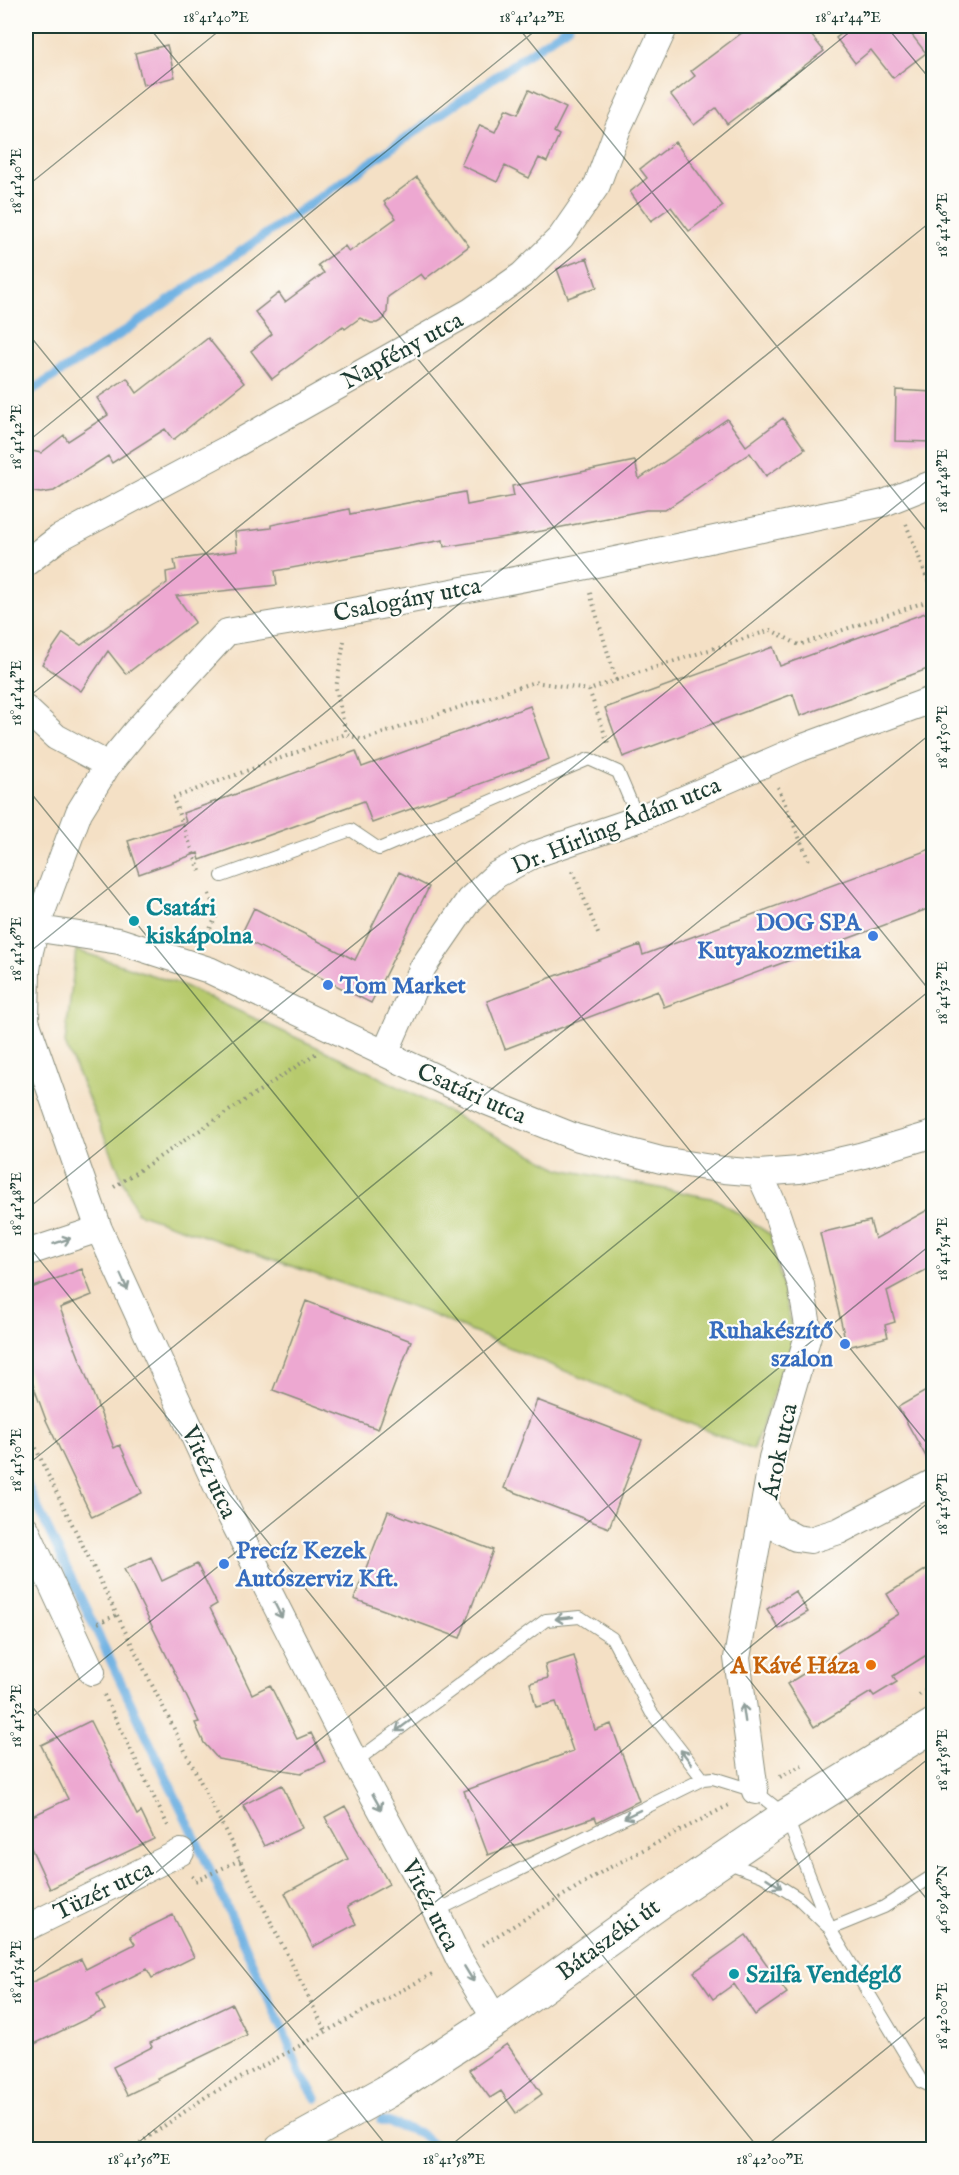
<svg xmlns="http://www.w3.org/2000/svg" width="959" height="2175" viewBox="0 0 959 2175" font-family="'IM FELL English',serif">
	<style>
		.green { fill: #b7ca6d; stroke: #6b8450; stroke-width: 1.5 }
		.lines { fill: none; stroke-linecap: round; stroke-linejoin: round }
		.stream { stroke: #6db0e2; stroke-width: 9 }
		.building { fill: #eda8d1 }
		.lane-casing { stroke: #8a8e7c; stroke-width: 14 }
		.street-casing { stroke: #8a8e7c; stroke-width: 28 }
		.primary-casing { stroke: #8a8e7c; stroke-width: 35 }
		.path { stroke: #8a8e7c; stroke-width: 4; stroke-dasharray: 1.5 4.5; stroke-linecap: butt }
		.lane { stroke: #fff; stroke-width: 12 }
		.street { stroke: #fff; stroke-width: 26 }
		.primary { stroke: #fff; stroke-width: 33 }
		.oneway { stroke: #8f9e9a }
		.ticks { fill: none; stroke: #1f3d34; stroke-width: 1.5; stroke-opacity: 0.45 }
		.culture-dot { fill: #0f9aa8; stroke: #fdfcf7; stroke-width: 2 }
		.shop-dot { fill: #3f7fe0; stroke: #fdfcf7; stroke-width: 2 }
		.food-dot { fill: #e8710a; stroke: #fdfcf7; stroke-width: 2 }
		.labels { text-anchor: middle; stroke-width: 4.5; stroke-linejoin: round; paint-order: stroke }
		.street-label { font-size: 24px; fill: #1f3d34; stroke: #fdfcf7 }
		.culture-label { font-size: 24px; font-weight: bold; fill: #0d838f; stroke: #fdfcf7; text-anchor: start }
		.shop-label { font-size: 24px; font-weight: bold; fill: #366cbe; stroke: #fdfcf7; text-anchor: end }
		.food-label { font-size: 24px; font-weight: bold; fill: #c56008; stroke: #fdfcf7; text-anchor: end }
		.neatline { fill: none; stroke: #1f3d34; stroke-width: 2 }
		.ticks-label { font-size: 15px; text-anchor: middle; fill: #1f3d34 }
	</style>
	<rect width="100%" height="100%" fill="#fdfcf7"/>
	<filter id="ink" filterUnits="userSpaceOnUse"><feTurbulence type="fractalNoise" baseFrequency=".0167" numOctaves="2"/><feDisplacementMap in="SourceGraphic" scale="12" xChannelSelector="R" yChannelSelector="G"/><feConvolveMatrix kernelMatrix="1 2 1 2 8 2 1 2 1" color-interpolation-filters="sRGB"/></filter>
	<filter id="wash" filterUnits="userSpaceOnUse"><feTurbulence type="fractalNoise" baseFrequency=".008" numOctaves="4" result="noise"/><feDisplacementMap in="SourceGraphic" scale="24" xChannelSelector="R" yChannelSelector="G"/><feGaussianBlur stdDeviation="1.35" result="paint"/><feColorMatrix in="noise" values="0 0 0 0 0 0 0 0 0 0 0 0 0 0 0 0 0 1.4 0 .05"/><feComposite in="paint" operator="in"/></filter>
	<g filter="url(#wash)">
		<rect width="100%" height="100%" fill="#f4e0c5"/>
		<!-- green -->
		<path class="green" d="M 76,950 L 182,985 L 347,1061 L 561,1169 L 716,1199 L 771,1235 L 794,1339 L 753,1450 L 425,1312 L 137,1213 L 65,1044 Z"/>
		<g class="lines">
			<!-- stream -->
			<path class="stream" d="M 26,394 L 116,337 L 569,26
				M 26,1483 L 206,1861 L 285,2035 L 300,2074 L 316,2098
				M 381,2120 L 420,2133 L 439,2150"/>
		</g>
		<g id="blocks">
			<!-- building -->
			<path class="building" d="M 751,26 L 804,26 L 824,51 L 727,124 L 716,108 L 694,125 L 671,95 L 695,76 L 691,71 Z
				M 851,26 L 905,26 L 926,53 L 893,78 L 871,50 L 855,63 L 836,38 Z
				M 167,45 L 175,77 L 143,85 L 135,53 Z
				M 529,90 L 566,108 L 554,132 L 559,135 L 547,162 L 539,158 L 529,178 L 505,166 L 497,182 L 461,165 L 480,125 L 495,132 L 506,109 L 518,114 Z
				M 675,142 L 723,206 L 689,231 L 671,207 L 651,221 L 630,192 L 647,178 L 640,169 Z
				M 417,177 L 469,246 L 425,279 L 421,274 L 388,297 L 387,312 L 384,319 L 377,323 L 371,323 L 360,318 L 345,329 L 343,326 L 272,379 L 251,351 L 272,334 L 255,312 L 279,293 L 285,302 L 324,273 L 318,265 L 345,246 L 349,252 L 396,218 L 384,202 Z
				M 587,258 L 597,287 L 568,298 L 557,269 Z
				M 208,338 L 244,383 L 173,440 L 165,429 L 112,463 L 108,456 L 54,491 L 41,493 L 26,491 L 26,450 L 41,453 L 64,435 L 68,441 L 108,415 L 97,398 L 127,378 L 137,393 Z
				M 896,390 L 933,392 L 933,442 L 895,441 Z
				M 783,418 L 805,449 L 766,476 L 750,453 L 665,510 L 646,510 L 542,531 L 444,547 L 443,540 L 275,571 L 277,585 L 176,596 L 195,622 L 126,674 L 108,651 L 81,691 L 42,664 L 63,633 L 81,645 L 167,583 L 166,572 L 176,570 L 174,560 L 237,551 L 235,532 L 271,528 L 271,525 L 349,509 L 350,514 L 465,492 L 467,505 L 514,496 L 512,486 L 635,461 L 639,479 L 727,419 L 746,446 Z
				M 933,610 L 933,667 L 800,716 L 793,694 L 623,757 L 605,708 L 773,647 L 780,666 Z
				M 530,706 L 549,759 L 372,823 L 364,801 L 200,860 L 198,853 L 139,874 L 128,841 L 186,822 L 183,813 L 356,751 L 362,767 Z
				M 933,848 L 933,907 L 664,1007 L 658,991 L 505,1049 L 487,1001 L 640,945 L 643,955 Z
				M 399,872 L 429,887 L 371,1003 L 240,937 L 254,908 L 355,960 Z
				M 933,1207 L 933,1266 L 887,1291 L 895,1322 L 885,1325 L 888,1337 L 847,1347 L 820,1233 L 870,1221 L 875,1239 Z
				M 82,1269 L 92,1295 L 60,1308 L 114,1448 L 120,1445 L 142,1493 L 92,1517 L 46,1420 L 26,1366 L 26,1290 Z
				M 306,1301 L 411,1341 L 378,1429 L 273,1390 Z
				M 933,1387 L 933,1467 L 932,1467 L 898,1407 Z
				M 537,1400 L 642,1440 L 609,1528 L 504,1488 Z
				M 388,1511 L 493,1550 L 460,1638 L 354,1599 Z
				M 151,1557 L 162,1581 L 197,1564 L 217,1604 L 210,1608 L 252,1694 L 270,1685 L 297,1739 L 311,1733 L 325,1762 L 301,1773 L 218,1759 L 204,1743 L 195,1723 L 199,1722 L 124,1569 Z
				M 933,1565 L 933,1651 L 893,1676 L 897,1682 L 874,1696 L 871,1692 L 814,1727 L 787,1684 L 899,1614 L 887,1594 Z
				M 795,1591 L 808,1612 L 779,1629 L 767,1609 Z
				M 574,1656 L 595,1730 L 611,1724 L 639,1801 L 597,1822 L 595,1817 L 488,1855 L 464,1791 L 573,1751 L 556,1702 L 536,1707 L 530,1683 L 548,1678 L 545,1665 Z
				M 90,1721 L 137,1815 L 141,1812 L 154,1839 L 50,1889 L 26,1837 L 26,1819 L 68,1799 L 41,1745 Z
				M 282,1785 L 302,1828 L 264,1846 L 243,1805 Z
				M 345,1806 L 389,1884 L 347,1907 L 356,1924 L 313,1947 L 285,1893 L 348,1859 L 325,1817 Z
				M 173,1915 L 194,1957 L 152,1978 L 147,1969 L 97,1994 L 105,2010 L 26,2048 L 26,1985 L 81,1959 L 86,1969 L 135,1944 L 130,1936 Z
				M 746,1935 L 787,1993 L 755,2015 L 734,1984 L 713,1999 L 694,1972 Z
				M 232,2004 L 247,2035 L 157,2078 L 158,2080 L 127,2095 L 113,2067 L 152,2047 L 150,2043 Z
				M 507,2044 L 542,2094 L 516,2113 L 501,2091 L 490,2098 L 469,2070 Z"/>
		</g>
	</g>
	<g filter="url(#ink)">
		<use href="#blocks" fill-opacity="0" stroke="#8a8e7c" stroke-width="1.5"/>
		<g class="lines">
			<!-- lane casing -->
			<g class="lane-casing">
				<path id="lane" d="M 222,876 L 351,830 L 379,849 L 589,759 L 618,772 L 638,819
					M 355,1762 L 546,1620 L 580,1617 L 612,1638 L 651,1712 L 703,1779 L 713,1778 L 755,1791 L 786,1816 L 830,1929 L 922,2082 L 934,2088
					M 726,1862 L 763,1876 L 798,1898 L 827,1926
					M 436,1911 L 703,1779
					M 830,1929 L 884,1907 L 934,1875"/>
			</g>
			<!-- street casing -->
			<g class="street-casing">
				<path id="street" d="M 26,563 L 59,538 L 227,449 L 471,311 L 522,275 L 561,237 L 597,185 L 618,128 L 665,26
					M 26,709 L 56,737 L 108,765
					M 26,927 L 119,941 L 209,970 L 485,1101 L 575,1137 L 661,1160 L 724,1170 L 759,1173 L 799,1170 L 860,1156 L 934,1134
					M 385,1053 L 423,967 L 469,900 L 496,875 L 533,855 L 638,819 L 801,748 L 934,699
					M 759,1173 L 775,1208 L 801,1285 L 809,1332 L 772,1458 L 764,1505 L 777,1528 L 796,1538 L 810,1540 L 839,1531 L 934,1482
					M 26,1253 L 99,1229
					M 26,1529 L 92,1672
					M 755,1791 L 737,1658 L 764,1505
					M 26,1928 L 181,1852
					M 496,2020 L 459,1959 L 436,1911 L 355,1762 L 230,1515 L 99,1229 L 26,1021 L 27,970 L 30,951 L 36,928 L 79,812 L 108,765 L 136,731 L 227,632 L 359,610 L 582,567 L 884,503 L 934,483"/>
			</g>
			<!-- primary casing -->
			<g class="primary-casing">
				<path id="primary" d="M 281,2150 L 386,2092 L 496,2020 L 660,1902 L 786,1816 L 934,1725"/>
			</g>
			<!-- path -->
			<path class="path" d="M 906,524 L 934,596
				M 590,593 L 616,680 L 589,690 L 608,743
				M 344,641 L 336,688 L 346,734
				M 616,680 L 771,630 L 799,645 L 934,599
				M 778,787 L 809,861
				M 200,871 L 173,798 L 346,734 L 363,740 L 534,682 L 589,690
				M 573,871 L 599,936
				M 209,894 L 217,915 L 210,929
				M 114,1187 L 318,1052
				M 26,1426 L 48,1475 L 117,1615 L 326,2032
				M 98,1623 L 117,1615
				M 104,1695 L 169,1828
				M 919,1695 L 934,1685
				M 780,1777 L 802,1765
				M 192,1876 L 195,1881 L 240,1860
				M 482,1945 L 605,1870 L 729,1805
				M 130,2150 L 207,2096 L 434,1973"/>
			<!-- lane -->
			<use href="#lane" class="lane"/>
			<!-- street -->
			<use href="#street" class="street"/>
			<!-- primary -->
			<use href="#primary" class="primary"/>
		</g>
		<!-- one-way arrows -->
		<defs><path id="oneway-shaft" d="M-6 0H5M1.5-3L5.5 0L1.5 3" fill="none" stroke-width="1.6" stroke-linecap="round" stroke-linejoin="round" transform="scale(1.5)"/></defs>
		<g class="oneway">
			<use href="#oneway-shaft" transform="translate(62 1241) rotate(-18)"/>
			<use href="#oneway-shaft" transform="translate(124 1282) rotate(66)"/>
			<use href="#oneway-shaft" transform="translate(278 1610) rotate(63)"/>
			<use href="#oneway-shaft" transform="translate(564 1618) rotate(174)"/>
			<use href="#oneway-shaft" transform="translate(744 1713) rotate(-98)"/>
			<use href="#oneway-shaft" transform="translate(403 1726) rotate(143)"/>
			<use href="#oneway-shaft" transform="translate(686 1757) rotate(-128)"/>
			<use href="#oneway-shaft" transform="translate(377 1802) rotate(61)"/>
			<use href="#oneway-shaft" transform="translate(632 1814) rotate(154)"/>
			<use href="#oneway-shaft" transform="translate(774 1883) rotate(33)"/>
			<use href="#oneway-shaft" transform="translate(469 1974) rotate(59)"/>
		</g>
	</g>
	<!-- ticks -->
	<path class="ticks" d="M 148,26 L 934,996M 517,26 L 934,540M 886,26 L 934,84M 26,187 L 225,26M 26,331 L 934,1452M 26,443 L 541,26M 26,699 L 857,26M 26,787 L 934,1908M 26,955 L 934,219M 26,1210 L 934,475M 26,1243 L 760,2150M 26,1466 L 934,731M 26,1699 L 390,2150M 26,1722 L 934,987M 26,1978 L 934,1242M 129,2150 L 934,1498M 445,2150 L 934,1754M 761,2150 L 934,2010"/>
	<!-- markers -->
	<g class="culture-dot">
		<circle cx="134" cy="921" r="6"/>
		<circle cx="734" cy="1974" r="6"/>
	</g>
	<g class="shop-dot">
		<circle cx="873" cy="936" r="6"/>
		<circle cx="328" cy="985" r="6"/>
		<circle cx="845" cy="1344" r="6"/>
		<circle cx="224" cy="1564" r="6"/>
	</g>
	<circle class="food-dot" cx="871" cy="1665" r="6"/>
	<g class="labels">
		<!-- street labels -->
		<g class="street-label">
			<text transform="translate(402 350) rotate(-29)" y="8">Napfény utca</text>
			<text transform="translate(407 599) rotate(-11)" y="8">Csalogány utca</text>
			<text transform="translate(616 825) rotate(-22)" y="8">Dr. Hirling Ádám utca</text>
			<text transform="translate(472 1093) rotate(24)" y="8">Csatári utca</text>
			<text transform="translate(779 1451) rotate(-78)" y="8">Árok utca</text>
			<text transform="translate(210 1472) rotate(65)" y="8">Vitéz utca</text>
			<text transform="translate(103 1890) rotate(-26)" y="8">Tüzér utca</text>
			<text transform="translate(431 1905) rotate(63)" y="8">Vitéz utca</text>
			<text transform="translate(608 1939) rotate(-36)" y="8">Bátaszéki út</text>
		</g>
		<!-- culture labels -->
		<g class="culture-label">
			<text x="146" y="915">Csatári<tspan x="146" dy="28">kiskápolna</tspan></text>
			<text x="746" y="1982">Szilfa Vendéglő</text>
		</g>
		<!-- shop labels -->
		<g class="shop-label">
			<text x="861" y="930">DOG SPA<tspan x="861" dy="28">Kutyakozmetika</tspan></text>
			<text x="340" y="993" text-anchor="start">Tom Market</text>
			<text x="833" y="1338">Ruhakészítő<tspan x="833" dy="28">szalon</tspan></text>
			<text x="236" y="1558" text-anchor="start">Precíz Kezek<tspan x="236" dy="28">Autószerviz Kft.</tspan></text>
		</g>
		<!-- food labels -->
		<g class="food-label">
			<text x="859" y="1673">A Kávé Háza</text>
		</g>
	</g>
	<!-- margin -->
	<rect width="959" height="2175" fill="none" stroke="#fdfcf7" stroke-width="66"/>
	<rect x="33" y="33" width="893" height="2109" class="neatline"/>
	<g class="ticks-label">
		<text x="216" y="22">18°41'40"E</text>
		<text x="532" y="22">18°41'42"E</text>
		<text x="848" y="22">18°41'44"E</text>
		<text transform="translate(16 181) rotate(-90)" y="5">18°41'40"E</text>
		<text transform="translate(942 225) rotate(-90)" y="5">18°41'46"E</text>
		<text transform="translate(16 437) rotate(-90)" y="5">18°41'42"E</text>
		<text transform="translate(942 481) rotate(-90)" y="5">18°41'48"E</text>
		<text transform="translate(16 693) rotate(-90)" y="5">18°41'44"E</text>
		<text transform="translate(942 737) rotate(-90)" y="5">18°41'50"E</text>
		<text transform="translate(16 949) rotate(-90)" y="5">18°41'46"E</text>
		<text transform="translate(942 993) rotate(-90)" y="5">18°41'52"E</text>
		<text transform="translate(16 1204) rotate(-90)" y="5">18°41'48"E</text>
		<text transform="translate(942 1249) rotate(-90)" y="5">18°41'54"E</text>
		<text transform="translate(16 1460) rotate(-90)" y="5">18°41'50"E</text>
		<text transform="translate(942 1504) rotate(-90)" y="5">18°41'56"E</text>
		<text transform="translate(16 1716) rotate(-90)" y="5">18°41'52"E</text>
		<text transform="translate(942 1760) rotate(-90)" y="5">18°41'58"E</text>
		<text transform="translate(942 1899) rotate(-90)" y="5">46°19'46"N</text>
		<text transform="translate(16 1972) rotate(-90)" y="5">18°41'54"E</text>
		<text transform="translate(942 2016) rotate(-90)" y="5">18°42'00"E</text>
		<text x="139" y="2164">18°41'56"E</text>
		<text x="454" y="2164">18°41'58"E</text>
		<text x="770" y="2164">18°42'00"E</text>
	</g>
</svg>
